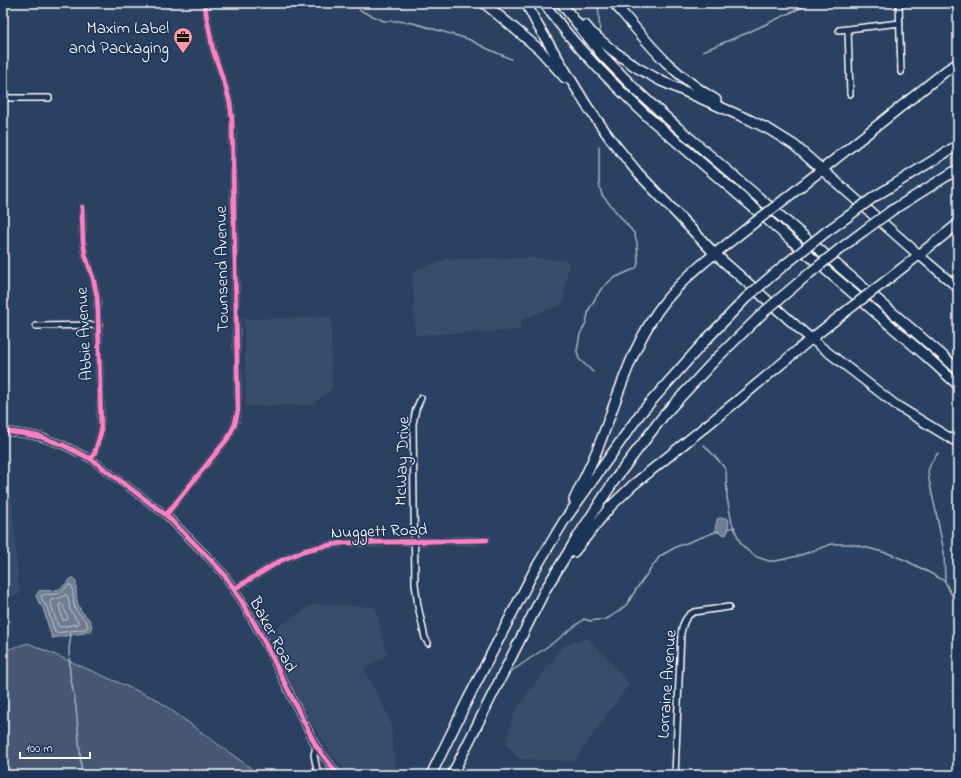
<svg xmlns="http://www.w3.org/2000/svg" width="961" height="778" viewBox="0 0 961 778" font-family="'Indie Flower',sans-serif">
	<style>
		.built { fill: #394e6c }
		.green { fill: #465975; stroke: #a2acba }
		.water { fill: #6d7d92; stroke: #a7b1be }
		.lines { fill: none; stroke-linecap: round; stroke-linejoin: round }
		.shore { stroke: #c5cbd3; stroke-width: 1 }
		.stream { stroke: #a7b1be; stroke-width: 1.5 }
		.minor-casing { stroke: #fff; stroke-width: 8 }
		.tertiary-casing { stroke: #fff; stroke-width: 9 }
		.trunk-casing { stroke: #fff; stroke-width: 11 }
		.motorway-casing { stroke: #fff; stroke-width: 12 }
		.minor { stroke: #1d3557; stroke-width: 5 }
		.tertiary { stroke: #1d3557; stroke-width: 6 }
		.trunk { stroke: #1d3557; stroke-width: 8 }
		.motorway { stroke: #1d3557; stroke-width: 9 }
		.motorway-bridge-casing { stroke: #fff; stroke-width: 12; stroke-linecap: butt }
		.motorway-bridge { stroke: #1d3557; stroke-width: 9 }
		.cycleway-casing { stroke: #1d3557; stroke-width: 8 }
		.cycleway { stroke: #ff80c0; stroke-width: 5 }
		.labels { text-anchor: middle; stroke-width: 3.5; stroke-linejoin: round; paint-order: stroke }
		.poi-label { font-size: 17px; fill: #fff; stroke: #1d3557; text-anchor: end }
		.street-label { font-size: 17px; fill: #fff; stroke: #1d3557 }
	</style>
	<rect width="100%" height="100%" fill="#2a4161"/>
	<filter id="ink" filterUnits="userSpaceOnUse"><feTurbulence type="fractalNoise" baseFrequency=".025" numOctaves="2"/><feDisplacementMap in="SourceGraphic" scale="8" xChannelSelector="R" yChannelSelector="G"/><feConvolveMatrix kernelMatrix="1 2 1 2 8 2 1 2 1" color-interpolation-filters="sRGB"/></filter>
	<g filter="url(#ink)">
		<!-- built -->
		<path class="built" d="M 535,258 L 569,261 L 563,304 L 522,319 L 520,330 L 415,335 L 413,271 L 448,259 Z
			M 331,317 L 332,388 L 312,405 L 246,406 L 244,319 Z
			M 3,497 L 12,497 L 19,595 L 3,597 Z
			M 314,604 L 375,607 L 387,655 L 364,669 L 390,719 L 395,768 L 383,775 L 349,775 L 333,756 L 307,715 L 267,633 Z
			M 588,638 L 607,658 L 629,684 L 574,761 L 519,759 L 506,743 L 514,712 L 563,646 Z"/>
		<!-- green -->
		<path class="green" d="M 28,643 L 156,699 L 260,775 L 3,775 L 3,651 Z"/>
		<!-- water -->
		<path class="water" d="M 720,518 L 726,518 L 729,521 L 728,531 L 726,535 L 717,532 L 715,530 L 717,519 Z
			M 72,578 L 74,578 L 76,582 C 76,589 76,601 79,607 C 84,618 94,617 91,632 L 52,638 L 43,608 L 39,603 L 36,596 L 39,591 C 45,590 51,591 56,590 C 62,589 67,582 72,578 Z"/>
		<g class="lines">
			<!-- shore -->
			<path class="shore" d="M 69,585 L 71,585 L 72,586 C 73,593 73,602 75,609 C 79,616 87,619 88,627 L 85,629 L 56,633 L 55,632 L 47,607 L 43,601 L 41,596 C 45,593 49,595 55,594 C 61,594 65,589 69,585 Z
				M 66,595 L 68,597 L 70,610 L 79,623 L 78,624 L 60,627 L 58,626 L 50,601 L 51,600 L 58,599 Z
				M 62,604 C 64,606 66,614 68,618 L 67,620 L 63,620 L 59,606 L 59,605 Z"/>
			<!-- stream -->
			<path class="stream" d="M 598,3 L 600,33
				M 359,10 L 384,21 L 397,21 L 413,23 L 468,39 L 488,49 L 511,59
				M 703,51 L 747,33 L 811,3
				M 593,372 L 579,359 L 577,351 L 580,334 L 586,323 L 589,309 L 601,289 L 612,279 L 634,269 L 637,267 L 638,262 L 637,243 L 634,233 L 602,195 L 599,184 L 599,146
				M 954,424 L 958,419
				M 704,445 L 719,461 L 726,470 L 727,498 L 732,523 L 741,544 L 748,551 L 757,557 L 769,561 L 776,561 L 798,556 L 832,544 L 851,544 L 864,547 L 890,554 L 907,561 L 945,581 L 950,592 L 958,605
				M 938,453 L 931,463 L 928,471 L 929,480 L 936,512 L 944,552 L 945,581
				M 727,529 L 735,527
				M 71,634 L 69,649 L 70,674 L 76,707 L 82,775
				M 506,675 L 557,640 L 584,619 L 590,621 L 597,620 L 604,620 L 610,617 L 619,611 L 627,604 L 637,588 L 660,556 L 676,547 L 718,531"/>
			<!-- minor casing -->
			<g class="minor-casing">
				<path id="minor" d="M 899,3 L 901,72
					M 848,29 L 850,94
					M 839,30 L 900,23
					M 3,98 L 49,98
					M 82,207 L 83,241 L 85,254 L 93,278 L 97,296 L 98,312 L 101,432 L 95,452 L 91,459
					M 36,326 L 99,325
					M 421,398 L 416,409 L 413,424 L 415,584 L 418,606 L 425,638 L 428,643
					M 166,515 L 228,438 L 235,424 L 238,410 L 232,119 L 230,103 L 226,88 L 213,50 L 204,3
					M 234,589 L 280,561 L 303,551 L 319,547 L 343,543 L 487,540
					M 316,746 L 314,755 L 318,775
					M 675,775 L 681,633 C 683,624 685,616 694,612 L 729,607"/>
			</g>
			<!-- tertiary casing -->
			<g class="tertiary-casing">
				<path id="tertiary" d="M 3,431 L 26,434 L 41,437 L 63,445 L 91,459 L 166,515 L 208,557 L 223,573 L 241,600 L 262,637 L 316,746 L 338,775"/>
			</g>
			<!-- trunk casing -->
			<g class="trunk-casing">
				<path id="trunk" d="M 919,255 L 958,288
					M 811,339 L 896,405 L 958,443"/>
			</g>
			<!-- motorway casing -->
			<g class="motorway-casing">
				<path id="motorway" d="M 484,3 L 540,50 L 565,78
					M 526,3 L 538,26 L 587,106 L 612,141 L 638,173 L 715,254 L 811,339
					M 544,3 C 574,46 611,82 648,117 L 926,356 L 958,385
					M 561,3 L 601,54 L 637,91 L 678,128 L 943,356 L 958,370
					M 614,3 C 631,23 648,44 667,63 C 682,77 699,90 716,100
					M 585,25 L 591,32 L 612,50 L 636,67 L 661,81 L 750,120 L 770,130 L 794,145 L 919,255
					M 874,197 L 958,145
					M 785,199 L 947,70 L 958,63
					M 891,211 L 958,169
					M 826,232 L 850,215
					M 841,248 L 865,230
					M 882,284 L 958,224
					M 574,500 C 582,482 592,464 599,445 C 619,395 632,342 666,300 C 690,271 721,249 750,226
					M 574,552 L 610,507 L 633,485 L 737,401 L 811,339 L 849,309
					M 431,775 L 467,701 L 534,571 L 564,521 L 640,414 L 704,342 L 746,298
					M 452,775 L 545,590 L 580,533 L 616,478 L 664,415 L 715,360 L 764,312"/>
			</g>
			<!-- minor -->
			<use href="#minor" class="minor"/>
			<!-- tertiary -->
			<use href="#tertiary" class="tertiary"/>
			<!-- trunk -->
			<use href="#trunk" class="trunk"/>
			<!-- motorway -->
			<use href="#motorway" class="motorway"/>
			<!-- motorway-bridge casing -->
			<g class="motorway-bridge-casing">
				<path id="motorway-bridge" d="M 850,215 L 874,197
					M 750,226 L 785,199
					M 865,230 L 891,211
					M 746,298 L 782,267 L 826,232
					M 849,309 L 882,284
					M 764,312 L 805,277 L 841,248"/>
			</g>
			<!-- motorway-bridge -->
			<use href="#motorway-bridge" class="motorway-bridge"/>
			<!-- cycleway casing -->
			<g class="cycleway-casing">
				<path id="cycleway" d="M 82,207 L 83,241 L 85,254 L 93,278 L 97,296 L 98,312 L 101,432 L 95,452 L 91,459
					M 3,431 L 26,434 L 41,437 L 63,445 L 91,459 L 166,515 L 208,557 L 223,573 L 241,600 L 262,637 L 316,746 L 338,775
					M 166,515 L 228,438 L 235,424 L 238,410 L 232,119 L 230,103 L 226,88 L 213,50 L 204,3
					M 234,589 L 280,561 L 303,551 L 319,547 L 343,543 L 487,540"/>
			</g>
			<!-- cycleway -->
			<use href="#cycleway" class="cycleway"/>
		</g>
	</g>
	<!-- icons -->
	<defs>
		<g id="office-pin" transform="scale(1)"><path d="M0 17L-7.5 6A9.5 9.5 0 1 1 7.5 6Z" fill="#ff9aa2" stroke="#1d3557"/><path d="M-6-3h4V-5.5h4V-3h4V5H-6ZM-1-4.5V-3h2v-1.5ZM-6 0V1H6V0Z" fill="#111"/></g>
	</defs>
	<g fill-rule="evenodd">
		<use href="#office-pin" x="183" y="37"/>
	</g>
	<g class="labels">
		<!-- poi labels -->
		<g class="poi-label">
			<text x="169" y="33">Maxim Label<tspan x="169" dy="20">and Packaging</tspan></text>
		</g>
		<!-- street labels -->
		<g class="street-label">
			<text transform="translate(221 269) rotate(-91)" y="6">Townsend Avenue</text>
			<text transform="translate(83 334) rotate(-93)" y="6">Abbie Avenue</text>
			<text transform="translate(401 461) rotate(-88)" y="6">McWay Drive</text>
			<text transform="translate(379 530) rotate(-2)" y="6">Nuggett Road</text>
			<text transform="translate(274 634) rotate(62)" y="6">Baker Road</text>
			<text transform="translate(666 684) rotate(-86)" y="6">Lorraine Avenue</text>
		</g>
	</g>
	<!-- margin -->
	<rect width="961" height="778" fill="none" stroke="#1d3557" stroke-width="16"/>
	<rect x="8" y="8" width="945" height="762" fill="none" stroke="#fff" stroke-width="1.5" filter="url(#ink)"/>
	<!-- scale -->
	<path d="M20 752v6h70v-6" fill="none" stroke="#ffffff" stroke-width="2"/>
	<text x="26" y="752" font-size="12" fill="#ffffff" stroke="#1d3557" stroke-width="3" paint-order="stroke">100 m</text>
</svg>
